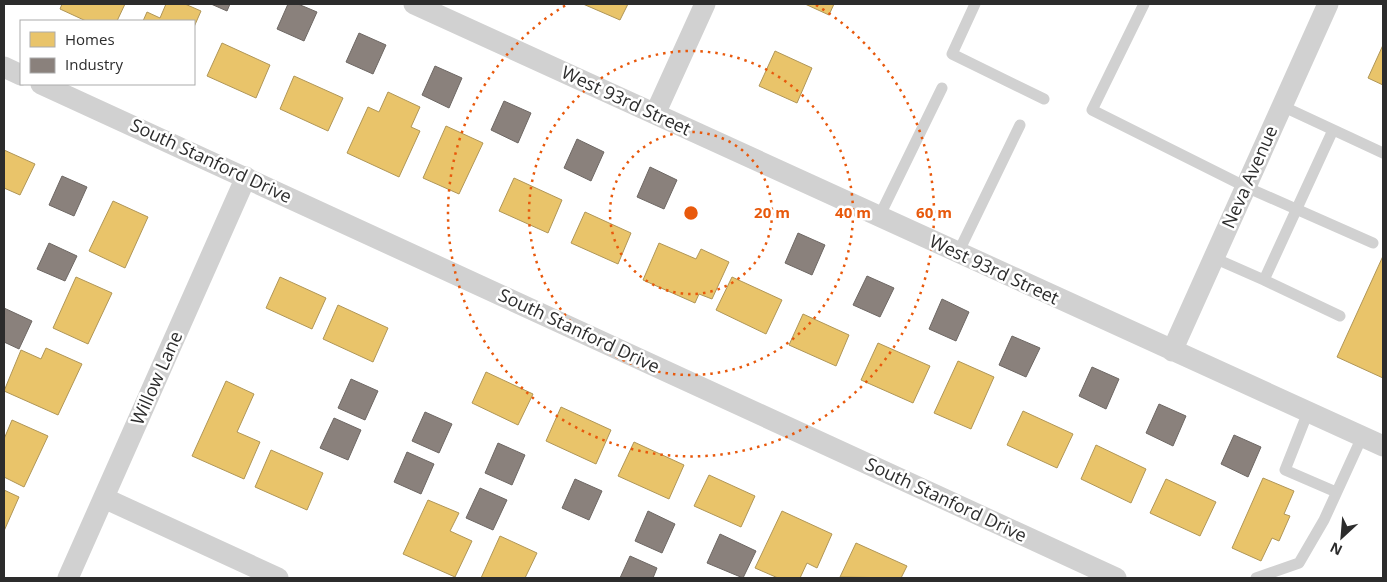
<svg xmlns="http://www.w3.org/2000/svg" width="1387" height="582" viewBox="0 0 1387 582" font-family="'Open Sans',sans-serif">
	<style>
		.homes { fill: #e9c46a; stroke: #b09657 }
		.industry { fill: #8a817c; stroke: #6e6864 }
		.lines { fill: none; stroke-linecap: round; stroke-linejoin: round }
		.service { stroke: #d1d1d1; stroke-width: 11 }
		.minor { stroke: #d1d1d1; stroke-width: 21 }
		.ring { fill: none; stroke: #e8590c; stroke-width: 2.5; stroke-dasharray: 2.5 5 }
		.labels { text-anchor: middle; stroke-width: 5; stroke-linejoin: round; paint-order: stroke }
		.street-label { font-size: 18px; fill: #2c2c2c; stroke: #fff }
		.centre { fill: #e8590c; stroke: #fff; stroke-width: 2.5 }
		.ring-label { font-size: 15px; text-anchor: middle; font-weight: bold; fill: #e8590c; stroke: #fff; stroke-width: 5; stroke-linejoin: round; paint-order: stroke }
	</style>
	<rect width="100%" height="100%" fill="#fff"/>
	<!-- homes -->
	<path class="homes" d="M 62,4 L 125,4 L 117,21 L 86,21 L 60,9 Z
		M 166,4 L 185,4 L 201,11 L 194,27 L 194,21 L 143,21 L 147,12 L 160,18 Z
		M 583,4 L 628,4 L 620,20 Z
		M 805,4 L 834,4 L 829,15 Z
		M 222,43 L 270,65 L 256,98 L 207,76 Z
		M 1383,45 L 1383,85 L 1368,78 Z
		M 775,51 L 812,68 L 797,103 L 759,86 Z
		M 294,76 L 343,98 L 328,131 L 280,109 Z
		M 388,92 L 420,107 L 411,127 L 420,131 L 399,177 L 347,153 L 368,107 L 379,112 Z
		M 446,126 L 483,143 L 459,194 L 423,178 Z
		M 4,150 L 35,164 L 20,195 L 4,188 Z
		M 514,178 L 562,200 L 548,233 L 499,211 Z
		M 113,201 L 148,217 L 125,268 L 89,251 Z
		M 585,212 L 631,233 L 618,264 L 571,243 Z
		M 659,243 L 696,259 L 701,249 L 729,262 L 712,299 L 699,294 L 695,303 L 643,280 Z
		M 1383,256 L 1383,378 L 1337,357 Z
		M 76,277 L 112,293 L 88,344 L 53,328 Z
		M 280,277 L 326,298 L 312,329 L 266,308 Z
		M 732,277 L 782,300 L 766,334 L 716,310 Z
		M 338,305 L 388,328 L 373,362 L 323,339 Z
		M 803,314 L 849,335 L 836,366 L 789,345 Z
		M 878,343 L 930,366 L 913,403 L 861,380 Z
		M 46,348 L 82,364 L 58,415 L 4,391 L 21,350 L 41,359 Z
		M 958,361 L 994,377 L 971,429 L 934,413 Z
		M 486,372 L 533,394 L 518,425 L 472,403 Z
		M 226,381 L 254,394 L 237,432 L 260,442 L 244,479 L 192,456 Z
		M 561,407 L 611,430 L 596,464 L 546,441 Z
		M 1023,411 L 1073,434 L 1057,468 L 1007,445 Z
		M 12,420 L 48,436 L 24,487 L 4,477 L 4,439 Z
		M 634,442 L 684,465 L 669,499 L 618,476 Z
		M 1096,445 L 1146,469 L 1131,503 L 1081,479 Z
		M 271,450 L 323,473 L 307,510 L 255,487 Z
		M 709,475 L 755,496 L 741,527 L 694,506 Z
		M 1263,478 L 1294,491 L 1284,514 L 1290,516 L 1279,541 L 1272,538 L 1261,561 L 1232,548 Z
		M 1166,479 L 1216,502 L 1200,536 L 1150,513 Z
		M 4,490 L 19,497 L 4,531 Z
		M 428,500 L 459,513 L 450,531 L 472,541 L 455,577 L 403,554 Z
		M 782,511 L 832,534 L 817,568 L 807,563 L 800,578 L 778,578 L 755,568 Z
		M 500,536 L 537,553 L 525,578 L 481,578 Z
		M 856,543 L 907,566 L 901,578 L 840,577 Z"/>
	<!-- industry -->
	<path class="industry" d="M 211,4 L 230,4 L 227,11 Z
		M 288,4 L 298,4 L 317,12 L 304,41 L 277,29 Z
		M 359,33 L 386,45 L 373,74 L 346,62 Z
		M 435,66 L 462,78 L 449,108 L 422,95 Z
		M 504,101 L 531,113 L 518,143 L 491,130 Z
		M 577,139 L 604,152 L 591,181 L 564,168 Z
		M 650,167 L 677,180 L 664,209 L 637,197 Z
		M 62,176 L 87,187 L 74,216 L 49,205 Z
		M 798,233 L 825,245 L 812,275 L 785,263 Z
		M 49,243 L 77,256 L 65,281 L 37,269 Z
		M 867,276 L 894,288 L 880,317 L 853,305 Z
		M 942,299 L 969,312 L 956,341 L 929,329 Z
		M 4,308 L 32,321 L 19,349 L 4,342 Z
		M 1012,336 L 1040,348 L 1026,377 L 999,365 Z
		M 1092,367 L 1119,379 L 1106,409 L 1079,396 Z
		M 351,379 L 378,391 L 365,420 L 338,408 Z
		M 1159,404 L 1186,416 L 1173,446 L 1146,433 Z
		M 425,412 L 452,424 L 439,453 L 412,441 Z
		M 334,418 L 361,430 L 348,460 L 320,448 Z
		M 1234,435 L 1261,447 L 1248,477 L 1221,464 Z
		M 498,443 L 525,455 L 512,485 L 485,473 Z
		M 407,452 L 434,464 L 421,494 L 394,482 Z
		M 575,479 L 602,491 L 589,520 L 562,508 Z
		M 480,488 L 507,500 L 493,530 L 466,518 Z
		M 648,511 L 675,524 L 662,553 L 635,541 Z
		M 720,534 L 756,551 L 743,578 L 707,563 Z
		M 630,556 L 657,568 L 653,578 L 620,578 Z"/>
	<g class="lines">
		<!-- service -->
		<path class="service" d="M 975,4 L 952,54 L 1044,99
			M 1144,4 L 1092,110 L 1246,187 L 1373,243
			M 1282,106 L 1383,153
			M 879,217 L 942,88
			M 958,253 L 1020,125
			M 1214,258 L 1264,280 L 1333,130
			M 1264,280 L 1340,316
			M 1308,412 L 1285,470 L 1336,492
			M 1256,578 L 1299,563 L 1324,520 L 1362,437"/>
		<!-- minor -->
		<path class="minor" d="M 414,4 L 1383,446
			M 4,67 L 21,75
			M 41,84 L 1116,578
			M 655,114 L 705,4
			M 1172,351 L 1328,4
			M 104,498 L 278,578
			M 68,578 L 246,177"/>
	</g>
	<!-- distance rings -->
	<g class="ring">
		<circle cx="691" cy="213" r="81"/>
		<circle cx="691" cy="213" r="162"/>
		<path d="M816 5A243 243 0 1 1 566 5"/>
	</g>
	<g class="labels">
		<!-- street labels -->
		<g class="street-label">
			<text transform="translate(626 101) rotate(25)" y="6">West 93rd Street</text>
			<text transform="translate(211 161) rotate(25)" y="6">South Stanford Drive</text>
			<text transform="translate(1250 177) rotate(-66)" y="6">Neva Avenue</text>
			<text transform="translate(994 270) rotate(25)" y="6">West 93rd Street</text>
			<text transform="translate(579 331) rotate(25)" y="6">South Stanford Drive</text>
			<text transform="translate(157 378) rotate(-66)" y="6">Willow Lane</text>
			<text transform="translate(946 500) rotate(25)" y="6">South Stanford Drive</text>
		</g>
	</g>
	<circle cx="691" cy="213" r="8" class="centre"/>
	<g class="ring-label">
		<text x="772" y="218">20 m</text>
		<text x="853" y="218">40 m</text>
		<text x="934" y="218">60 m</text>
	</g>
	<!-- border -->
	<rect width="1387" height="582" fill="none" stroke="#2c2c2c" stroke-width="10"/>
	<!-- legend -->
	<rect x="20" y="20" width="175" height="65" fill="#ffffff" stroke="#ababab"/>
	<rect x="30" y="32" width="25" height="15" fill="#e9c46a" stroke="#ababab"/>
	<text x="65" y="45" font-size="15" fill="#2c2c2c">Homes</text>
	<rect x="30" y="58" width="25" height="15" fill="#8a817c" stroke="#ababab"/>
	<text x="65" y="70" font-size="15" fill="#2c2c2c">Industry</text>
	<!-- north arrow -->
	<g transform="translate(1342 537) rotate(206)" stroke="#ffffff" stroke-width="4" paint-order="stroke">
	<path d="M0-4L9 19L0 12L-9 19Z" fill="#2c2c2c"/>
	<text y="-8" font-size="14" font-weight="bold" text-anchor="middle" fill="#2c2c2c">N</text>
	</g>
</svg>
